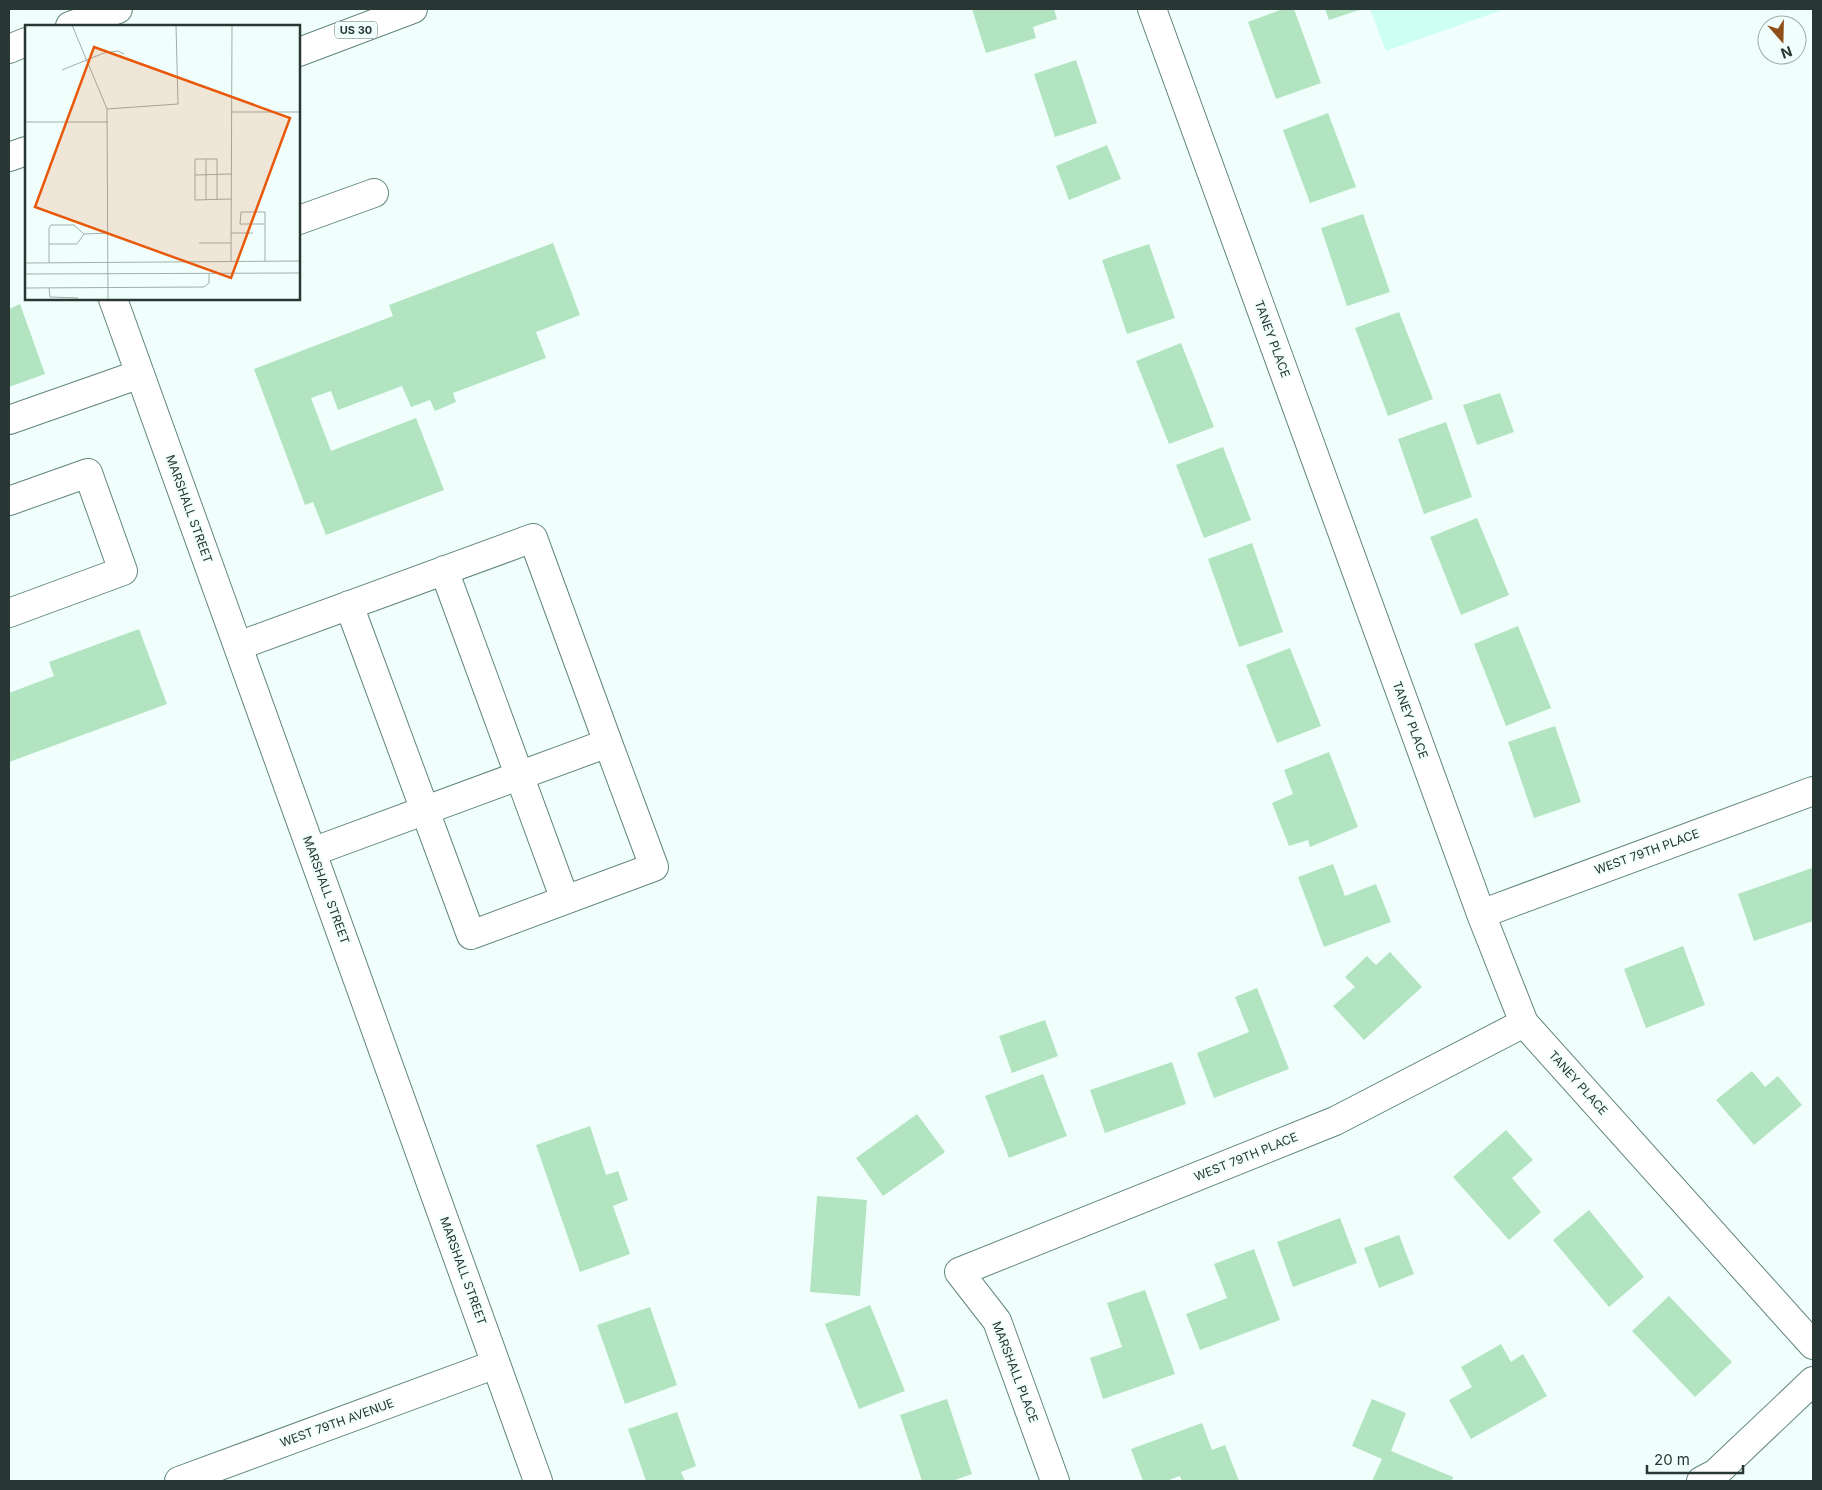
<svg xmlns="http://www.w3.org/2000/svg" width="1822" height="1490" viewBox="0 0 1822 1490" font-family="Inter,sans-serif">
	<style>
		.built { fill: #cefff3 }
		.building { fill: #b2e4c1 }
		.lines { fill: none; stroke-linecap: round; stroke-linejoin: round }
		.minor-casing { stroke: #61857d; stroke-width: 30 }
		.major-casing { stroke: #61857d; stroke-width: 30 }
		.minor { stroke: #fff; stroke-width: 28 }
		.major { stroke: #fff; stroke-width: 28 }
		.labels { text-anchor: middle; stroke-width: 4; stroke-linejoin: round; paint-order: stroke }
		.shield { fill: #f0fffb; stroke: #64736f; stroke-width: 1 }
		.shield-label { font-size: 11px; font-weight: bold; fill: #283733 }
		.street-label { font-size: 12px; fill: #283733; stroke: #f0fffb }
		.inset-road { fill: none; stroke: #a0afab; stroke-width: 1 }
		.view { fill: #e8590c; fill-opacity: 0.15; stroke: #e8590c; stroke-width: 2.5 }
		.inset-edge { fill: none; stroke: #283733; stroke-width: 2.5 }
	</style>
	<rect width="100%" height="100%" fill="#f0fffb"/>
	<!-- built -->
	<path class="built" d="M 1370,9 L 1505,9 L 1386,51 Z"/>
	<!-- building -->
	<path class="building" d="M 972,9 L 1054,9 L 1057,19 L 1033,27 L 1036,38 L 986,53 Z
		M 1283,9 L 1294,9 L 1321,83 L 1276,99 L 1248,22 Z
		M 1325,9 L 1362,9 L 1329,20 Z
		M 1076,60 L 1097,123 L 1055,137 L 1034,74 Z
		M 1328,113 L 1356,187 L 1310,203 L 1283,130 Z
		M 1107,145 L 1121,179 L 1069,200 L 1056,166 Z
		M 1363,214 L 1390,292 L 1347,306 L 1321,228 Z
		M 553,243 L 580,315 L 536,332 L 546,358 L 453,393 L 456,402 L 435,411 L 430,400 L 411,407 L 402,386 L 338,410 L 331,391 L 311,398 L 331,451 L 416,418 L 444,490 L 326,535 L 313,502 L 305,505 L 254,369 L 393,316 L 389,305 Z
		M 1149,244 L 1175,318 L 1127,334 L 1102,260 Z
		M 20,304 L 45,374 L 9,387 L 9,309 Z
		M 1399,312 L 1433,399 L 1388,416 L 1355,328 Z
		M 1181,343 L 1214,427 L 1169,444 L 1136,361 Z
		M 1500,393 L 1514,432 L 1477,445 L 1463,405 Z
		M 1446,422 L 1472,497 L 1424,514 L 1398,439 Z
		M 1223,447 L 1251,520 L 1204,538 L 1176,465 Z
		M 1477,518 L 1509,595 L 1461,615 L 1430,537 Z
		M 1252,543 L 1283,632 L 1239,647 L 1208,559 Z
		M 1518,626 L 1551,708 L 1506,726 L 1474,644 Z
		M 139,629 L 167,704 L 9,762 L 9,693 L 54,676 L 49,662 Z
		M 1290,648 L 1321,726 L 1277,743 L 1246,665 Z
		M 1555,726 L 1581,802 L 1534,818 L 1508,742 Z
		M 1329,752 L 1358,827 L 1310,847 L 1308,840 L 1289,846 L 1272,803 L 1293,794 L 1284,770 Z
		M 1333,864 L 1345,896 L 1376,884 L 1391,922 L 1324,947 L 1298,877 Z
		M 1812,868 L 1813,873 L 1813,921 L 1754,941 L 1738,894 Z
		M 1683,946 L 1705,1005 L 1646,1028 L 1624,969 Z
		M 1390,952 L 1422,987 L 1364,1040 L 1333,1006 L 1355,987 L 1345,977 L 1367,956 L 1376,965 Z
		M 1257,988 L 1289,1069 L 1214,1098 L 1197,1053 L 1249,1032 L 1235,997 Z
		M 1045,1020 L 1058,1056 L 1012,1073 L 999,1036 Z
		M 1172,1062 L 1186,1104 L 1105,1133 L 1090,1090 Z
		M 1752,1071 L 1765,1087 L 1778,1076 L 1802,1105 L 1754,1145 L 1716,1100 Z
		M 1043,1074 L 1067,1136 L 1009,1158 L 985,1096 Z
		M 917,1114 L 945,1152 L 883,1196 L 856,1158 Z
		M 590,1126 L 606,1175 L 618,1171 L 628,1200 L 613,1206 L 630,1254 L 580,1272 L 536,1145 Z
		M 1506,1130 L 1533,1160 L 1512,1178 L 1541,1212 L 1509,1240 L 1453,1177 Z
		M 817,1196 L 867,1200 L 860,1296 L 810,1292 Z
		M 1589,1210 L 1644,1277 L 1609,1307 L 1553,1240 Z
		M 1340,1218 L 1357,1263 L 1293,1287 L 1277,1242 Z
		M 1399,1235 L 1414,1274 L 1379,1288 L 1364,1248 Z
		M 1254,1249 L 1280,1320 L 1200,1350 L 1186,1314 L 1227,1298 L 1214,1264 Z
		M 1145,1290 L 1175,1374 L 1103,1399 L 1090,1358 L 1122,1347 L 1107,1303 Z
		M 1669,1296 L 1732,1362 L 1695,1397 L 1632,1331 Z
		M 870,1305 L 905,1391 L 859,1409 L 825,1324 Z
		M 650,1307 L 677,1385 L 625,1404 L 597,1325 Z
		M 1501,1344 L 1511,1362 L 1523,1354 L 1547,1396 L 1471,1439 L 1449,1400 L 1472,1387 L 1461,1367 Z
		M 947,1399 L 972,1474 L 952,1481 L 922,1481 L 900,1415 Z
		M 1372,1399 L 1406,1413 L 1391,1451 L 1453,1477 L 1452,1481 L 1372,1481 L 1382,1459 L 1352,1446 Z
		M 677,1412 L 696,1466 L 681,1472 L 685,1481 L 646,1481 L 628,1429 Z
		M 1202,1423 L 1212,1450 L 1225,1445 L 1239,1481 L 1182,1481 L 1180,1476 L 1166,1481 L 1143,1481 L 1131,1449 Z"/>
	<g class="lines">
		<!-- minor casing -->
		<g class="minor-casing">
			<path id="minor" d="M 1152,9 L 1481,914 L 1524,1023 L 1813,1345
				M 299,220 L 374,193
				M 113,299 L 538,1481
				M 9,420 L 140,374
				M 9,501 L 88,473 L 123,571 L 9,613
				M 444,570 L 565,900
				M 349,605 L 471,935 L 654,867 L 608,743
				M 238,646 L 533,538 L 608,743 L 312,852
				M 1481,914 L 1813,791
				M 179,1481 L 496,1364
				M 1055,1481 L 997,1321 L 959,1272 L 1335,1121 L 1524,1023
				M 1701,1481 L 1716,1473 L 1813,1381"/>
		</g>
		<!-- major casing -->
		<g class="major-casing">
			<path id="major" d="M 70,26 L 118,9
				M 9,49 L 26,42
				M 299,52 L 413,9
				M 9,157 L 26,151"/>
		</g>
		<!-- minor -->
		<use href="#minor" class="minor"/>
		<!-- major -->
		<use href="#major" class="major"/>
	</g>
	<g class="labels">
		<!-- shield labels -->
		<rect class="shield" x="335" y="21.5" width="42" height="17" rx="4"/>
		<g class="shield-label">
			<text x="356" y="34">US 30</text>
		</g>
		<!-- street labels -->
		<g class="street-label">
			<text transform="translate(1272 339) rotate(70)" y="4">TANEY PLACE</text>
			<text transform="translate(189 509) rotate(70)" y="4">MARSHALL STREET</text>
			<text transform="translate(1410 720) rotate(70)" y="4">TANEY PLACE</text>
			<text transform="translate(1647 852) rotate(-20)" y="4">WEST 79TH PLACE</text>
			<text transform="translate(326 890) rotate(70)" y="4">MARSHALL STREET</text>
			<text transform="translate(1578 1083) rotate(48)" y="4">TANEY PLACE</text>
			<text transform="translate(1246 1157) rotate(-22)" y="4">WEST 79TH PLACE</text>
			<text transform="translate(463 1271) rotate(70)" y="4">MARSHALL STREET</text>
			<text transform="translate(1015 1372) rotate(69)" y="4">MARSHALL PLACE</text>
			<text transform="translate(337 1423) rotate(-20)" y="4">WEST 79TH AVENUE</text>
		</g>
	</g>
	<!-- overview -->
	<g transform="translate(25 25)">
		<rect width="275" height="275" fill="#f0fffb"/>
		<path class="inset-road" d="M 47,0 L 82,84 L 83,275M 37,45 L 79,28 L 93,26 L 99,29M 82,84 L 153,79 L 151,0M 206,87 L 275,87M 0,97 L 83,97M 181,134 L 181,175M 170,150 L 170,134 L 192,134 L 192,175M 206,174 L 170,175 L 170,150 L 206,149M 206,208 L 228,208M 174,218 L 206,218M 24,219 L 52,219 L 59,209M 206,236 L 207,0M 240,236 L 240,187 L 216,187 L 215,199 L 240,199M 0,238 L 275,236M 24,238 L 24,203 L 26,200 L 49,200 L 59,209 L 83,208M 0,249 L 275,248M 0,263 L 179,262 L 184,258 L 184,248M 24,263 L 25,272 L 53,273"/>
		<path class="view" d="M 69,22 L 265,93 L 206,253 L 10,182 Z"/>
		<rect width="275" height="275" class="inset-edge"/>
	</g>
	<!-- border -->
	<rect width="1822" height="1490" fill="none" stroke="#283733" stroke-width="20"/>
	<!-- north arrow -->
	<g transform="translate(1782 40) rotate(160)"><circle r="24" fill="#f0fffb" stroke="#a0afab"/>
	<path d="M0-4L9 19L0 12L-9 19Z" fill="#8f4e18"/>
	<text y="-8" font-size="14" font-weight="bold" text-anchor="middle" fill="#283733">N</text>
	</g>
	<!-- scale -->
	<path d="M1647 1465v8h96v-8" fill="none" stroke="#283733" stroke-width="2.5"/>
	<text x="1654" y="1465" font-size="15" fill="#283733" stroke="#f0fffb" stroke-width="4" paint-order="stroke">20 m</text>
</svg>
